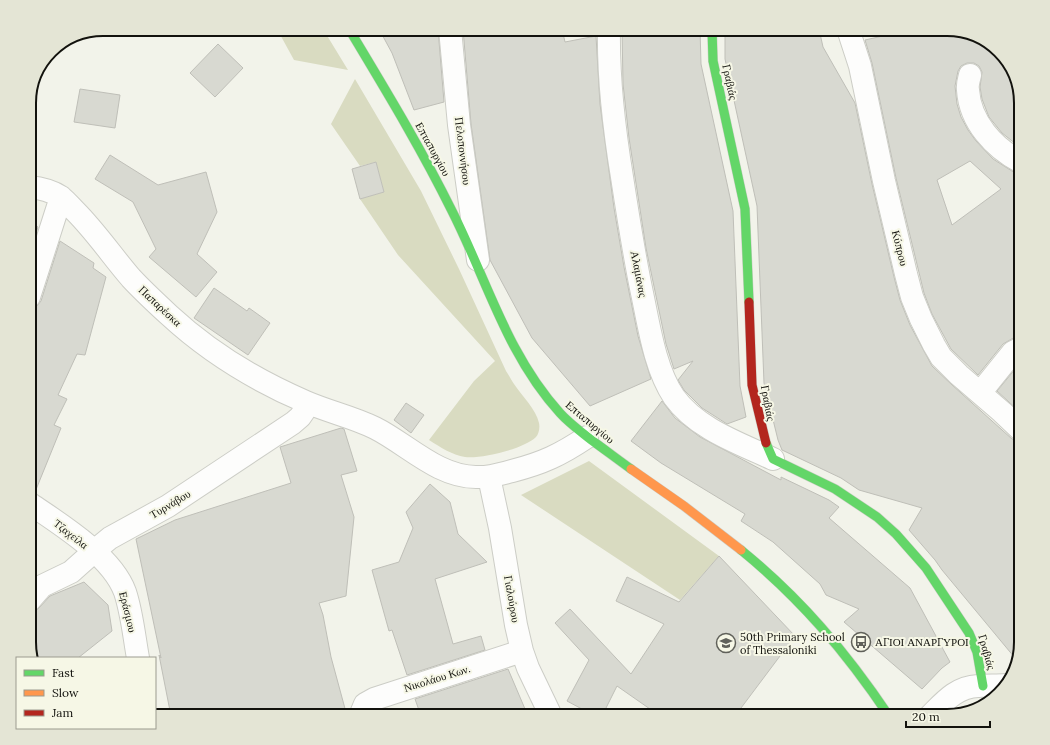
<svg xmlns="http://www.w3.org/2000/svg" width="1050" height="745" viewBox="0 0 1050 745" font-family="Lora,serif">
	<style>
		.green { fill: #d9dbc1 }
		.building { fill: #d8d9d1; stroke: #bfbfb8; fill-rule: evenodd }
		.lines { fill: none; stroke-linecap: round; stroke-linejoin: round }
		.street-casing { stroke: #cccdc6; stroke-width: 24 }
		.fast-casing { stroke: #cccdc6; stroke-width: 10 }
		.slow-casing { stroke: #cccdc6; stroke-width: 10 }
		.jam-casing { stroke: #cccdc6; stroke-width: 10 }
		.street { stroke: #fdfdfc; stroke-width: 22 }
		.fast { stroke: #63d668; stroke-width: 9 }
		.slow { stroke: #ff974d; stroke-width: 9 }
		.jam { stroke: #b3261e; stroke-width: 9 }
		.labels { text-anchor: middle; stroke-width: 4; stroke-linejoin: round; paint-order: stroke }
		.street-label { font-size: 11px; fill: #12120d; stroke: #f6f7e6 }
		.poi-label { font-size: 11px; fill: #12120d; stroke: #f6f7e6; text-anchor: start }
		.rim { fill: none; stroke: #12120d; stroke-width: 2 }
	</style>
	<rect width="100%" height="100%" fill="#f2f3ea"/>
	<!-- green -->
	<path class="green" d="M 277,29 L 323,29 L 348,70 L 294,60 Z
		M 355,79 L 421,191 L 459,269 L 506,371 C 509,375 511,380 514,384 C 522,396 536,409 539,423 C 540,427 539,434 536,437 C 524,449 481,459 465,457 C 452,455 440,447 429,440 L 474,381 L 495,361 L 398,255 L 360,199 L 384,192 L 376,162 L 360,166 L 331,124 Z
		M 589,461 L 719,556 L 680,600 L 521,495 Z"/>
	<!-- building -->
	<path class="building" d="M 379,29 L 438,29 L 444,102 L 414,110 L 392,53 Z
		M 463,29 L 562,29 L 565,42 L 596,36 L 600,104 L 614,208 L 624,267 L 638,336 L 651,379 L 590,406 L 532,338 L 490,260 L 471,124 Z
		M 622,29 L 700,29 L 701,64 L 733,211 L 740,386 L 746,417 L 727,424 L 702,408 L 684,390 L 678,380 L 693,361 L 674,369 L 666,344 L 646,248 L 629,138 L 623,84 Z
		M 725,29 L 819,29 L 823,47 L 855,103 L 872,184 L 894,277 L 900,300 L 910,325 L 932,366 L 951,384 L 1012,439 L 1021,442 L 1021,642 L 1015,658 L 942,570 L 935,560 L 909,530 L 922,508 L 859,490 L 841,478 L 782,450 L 778,440 L 764,383 L 757,206 L 725,59 Z
		M 914,29 L 947,29 L 992,44 L 1013,70 L 1021,103 L 1021,148 L 1002,133 L 989,117 L 982,99 L 980,87 L 982,72 L 979,66 L 974,63 L 967,63 L 961,66 L 958,71 L 955,86 L 957,104 L 961,117 L 968,130 L 976,141 L 993,159 L 1015,173 L 1021,174 L 1021,336 L 1015,337 L 1003,344 L 978,375 L 951,349 L 932,314 L 924,293 L 896,178 L 872,63 L 865,40 ZM 970,161 L 1001,189 L 952,225 L 937,180 Z
		M 218,44 L 243,68 L 215,97 L 190,73 Z
		M 80,89 L 120,95 L 115,128 L 74,122 Z
		M 110,155 L 158,185 L 206,172 L 217,212 L 197,254 L 217,272 L 196,297 L 149,257 L 156,249 L 133,202 L 95,179 Z
		M 376,162 L 384,192 L 360,199 L 352,169 Z
		M 29,221 L 38,227 L 29,255 Z
		M 60,241 L 94,263 L 93,268 L 106,277 L 85,355 L 77,354 L 58,395 L 67,399 L 54,425 L 61,428 L 35,492 L 29,491 L 29,309 L 37,306 L 41,301 Z
		M 214,288 L 247,311 L 249,308 L 270,323 L 248,355 L 194,318 Z
		M 1021,362 L 1021,413 L 997,391 Z
		M 662,401 L 675,418 L 700,437 L 781,480 L 781,477 L 829,500 L 839,507 L 829,518 L 910,588 L 950,662 L 942,668 L 922,689 L 844,622 L 859,609 L 826,595 L 820,584 L 773,542 L 741,521 L 745,514 L 661,463 L 631,441 Z
		M 406,403 L 424,415 L 411,433 L 394,420 Z
		M 341,428 L 344,429 L 357,471 L 341,475 L 354,517 L 346,596 L 319,603 L 323,615 L 331,657 L 347,716 L 171,716 L 159,655 L 161,658 L 136,539 L 175,520 L 291,483 L 280,447 Z
		M 430,484 L 450,502 L 458,534 L 487,562 L 435,579 L 453,644 L 481,636 L 485,650 L 407,675 L 392,630 L 389,631 L 372,570 L 399,562 L 413,528 L 406,512 Z
		M 719,556 L 795,636 L 735,716 L 660,716 L 617,686 L 602,716 L 595,716 L 567,701 L 589,660 L 555,623 L 570,609 L 631,674 L 664,624 L 616,601 L 627,577 L 679,602 Z
		M 84,582 L 108,605 L 112,631 L 78,658 L 32,658 L 29,646 L 29,614 L 38,609 L 50,596 Z
		M 508,669 L 528,716 L 421,716 L 415,699 Z"/>
	<g class="lines">
		<!-- street casing -->
		<g class="street-casing">
			<path id="street" d="M 450,29 L 459,125 L 478,260
				M 609,29 C 608,78 614,128 622,177 C 628,216 634,255 642,293 C 649,326 655,369 674,397 C 697,429 739,443 773,459
				M 848,29 L 860,66 L 884,181 L 906,274 L 912,297 L 921,319 L 934,345 L 941,357 L 959,375 L 1002,412 L 1021,430
				M 970,75 C 969,79 967,85 968,90 C 970,122 994,148 1021,162
				M 29,187 C 40,188 52,191 61,197 C 66,201 71,207 75,211 C 96,232 112,256 131,278 C 143,291 156,303 169,315 C 209,352 257,381 306,402 C 329,412 353,417 375,428 C 407,444 438,477 476,477 C 488,478 500,474 512,471 C 543,463 560,455 587,437
				M 29,297 L 61,197
				M 980,393 L 1013,352 L 1021,348
				M 489,477 L 500,528 L 516,625 L 522,651 L 528,668 L 551,716
				M 29,503 C 60,524 112,556 125,592 C 132,613 134,636 138,658
				M 29,601 L 42,586 L 71,572 L 99,547 L 110,538 L 168,506 L 293,423 L 300,417 L 309,404
				M 360,716 L 365,704 L 374,699 L 522,651
				M 930,716 C 944,702 956,687 978,686 C 987,685 997,686 1006,685"/>
		</g>
		<!-- fast casing -->
		<g class="fast-casing">
			<path id="fast" d="M 349,29 C 385,89 421,148 452,211 C 487,280 507,355 560,413 C 569,423 580,431 590,439 C 604,449 617,459 631,469
				M 712,29 L 713,61 L 745,209 L 749,302
				M 766,443 L 773,459 L 835,489 L 877,517 L 896,534 L 926,568 L 969,633 L 977,652 L 983,686
				M 741,550 C 801,599 846,652 889,716"/>
		</g>
		<!-- slow casing -->
		<g class="slow-casing">
			<path id="slow" d="M 631,469 L 684,506 L 741,550"/>
		</g>
		<!-- jam casing -->
		<g class="jam-casing">
			<path id="jam" d="M 749,302 L 752,385 L 766,443"/>
		</g>
		<!-- street -->
		<use href="#street" class="street"/>
		<!-- fast -->
		<use href="#fast" class="fast"/>
		<!-- slow -->
		<use href="#slow" class="slow"/>
		<!-- jam -->
		<use href="#jam" class="jam"/>
	</g>
	<!-- icons -->
	<defs>
		<g id="bus-ring" transform="scale(1)"><circle r="9.5" fill="#f6f7e6" stroke="#60615a" stroke-width="1.5"/><path d="M-5-6H5V4H4V6H2V4H-2V6H-4V4H-5ZM-3.5-4V0h7V-4ZM-3.5 1.2v1.5H-2V1.2ZM2 1.2v1.5H3.5V1.2Z" fill="#60615a"/></g>
		<g id="school-ring" transform="scale(1)"><circle r="9.5" fill="#f6f7e6" stroke="#60615a" stroke-width="1.5"/><path d="M0-5L7-2L0 1L-7-2ZM-4 1L0 2.5L4 1V4Q0 6-4 4Z" fill="#60615a"/></g>
	</defs>
	<g fill-rule="evenodd">
		<use href="#bus-ring" x="861" y="642"/>
		<use href="#school-ring" x="726" y="643"/>
	</g>
	<g class="labels">
		<!-- street labels -->
		<g class="street-label">
			<text transform="translate(730 82) rotate(78)" y="4">Γραβιάς</text>
			<text transform="translate(433 149) rotate(61)" y="4">Επταπυργίου</text>
			<text transform="translate(463 151) rotate(83)" y="4">Πελοποννήσου</text>
			<text transform="translate(900 248) rotate(76)" y="4">Κύπρου</text>
			<text transform="translate(639 274) rotate(79)" y="4">Αλαμάνας</text>
			<text transform="translate(160 306) rotate(43)" y="4">Παπαρέσκα</text>
			<text transform="translate(768 403) rotate(79)" y="4">Γραβιάς</text>
			<text transform="translate(590 422) rotate(40)" y="4">Επταπυργίου</text>
			<text transform="translate(170 504) rotate(-31)" y="4">Τυρνάβου</text>
			<text transform="translate(71 534) rotate(38)" y="4">Τζαχείλα</text>
			<text transform="translate(512 599) rotate(80)" y="4">Γιαλούρου</text>
			<text transform="translate(128 612) rotate(76)" y="4">Εράσμου</text>
			<text transform="translate(987 652) rotate(74)" y="4">Γραβιάς</text>
			<text transform="translate(437 678) rotate(-17)" y="4">Νικολάου Κων.</text>
		</g>
		<!-- poi labels -->
		<g class="poi-label">
			<text x="740" y="641">50th Primary School<tspan x="740" dy="13">of Thessaloniki</tspan></text>
			<text x="875" y="646">ΑΓΙΟΙ ΑΝΑΡΓΥΡΟΙ</text>
		</g>
	</g>
	<!-- crop -->
	<path d="M0 0H1050V745H0ZM103 36H947A67 67 0 0 1 1014 103V642A67 67 0 0 1 947 709H103A67 67 0 0 1 36 642V103A67 67 0 0 1 103 36Z" fill="#e4e5d5" fill-rule="evenodd"/>
	<path class="rim" d="M103 36H947A67 67 0 0 1 1014 103V642A67 67 0 0 1 947 709H103A67 67 0 0 1 36 642V103A67 67 0 0 1 103 36Z"/>
	<!-- legend -->
	<rect x="16" y="657" width="140" height="72" fill="#f6f7e6" stroke="#9b9b8f"/>
	<rect x="24" y="670" width="20" height="6" fill="#63d668" stroke="#9b9b8f"/>
	<text x="52" y="677" font-size="12" fill="#12120d">Fast</text>
	<rect x="24" y="690" width="20" height="6" fill="#ff974d" stroke="#9b9b8f"/>
	<text x="52" y="697" font-size="12" fill="#12120d">Slow</text>
	<rect x="24" y="710" width="20" height="6" fill="#b3261e" stroke="#9b9b8f"/>
	<text x="52" y="717" font-size="12" fill="#12120d">Jam</text>
	<!-- scale -->
	<path d="M906 721v6h84v-6" fill="none" stroke="#12120d" stroke-width="2"/>
	<text x="912" y="721" font-size="12" fill="#12120d" stroke="#f6f7e6" stroke-width="3" paint-order="stroke">20 m</text>
</svg>
